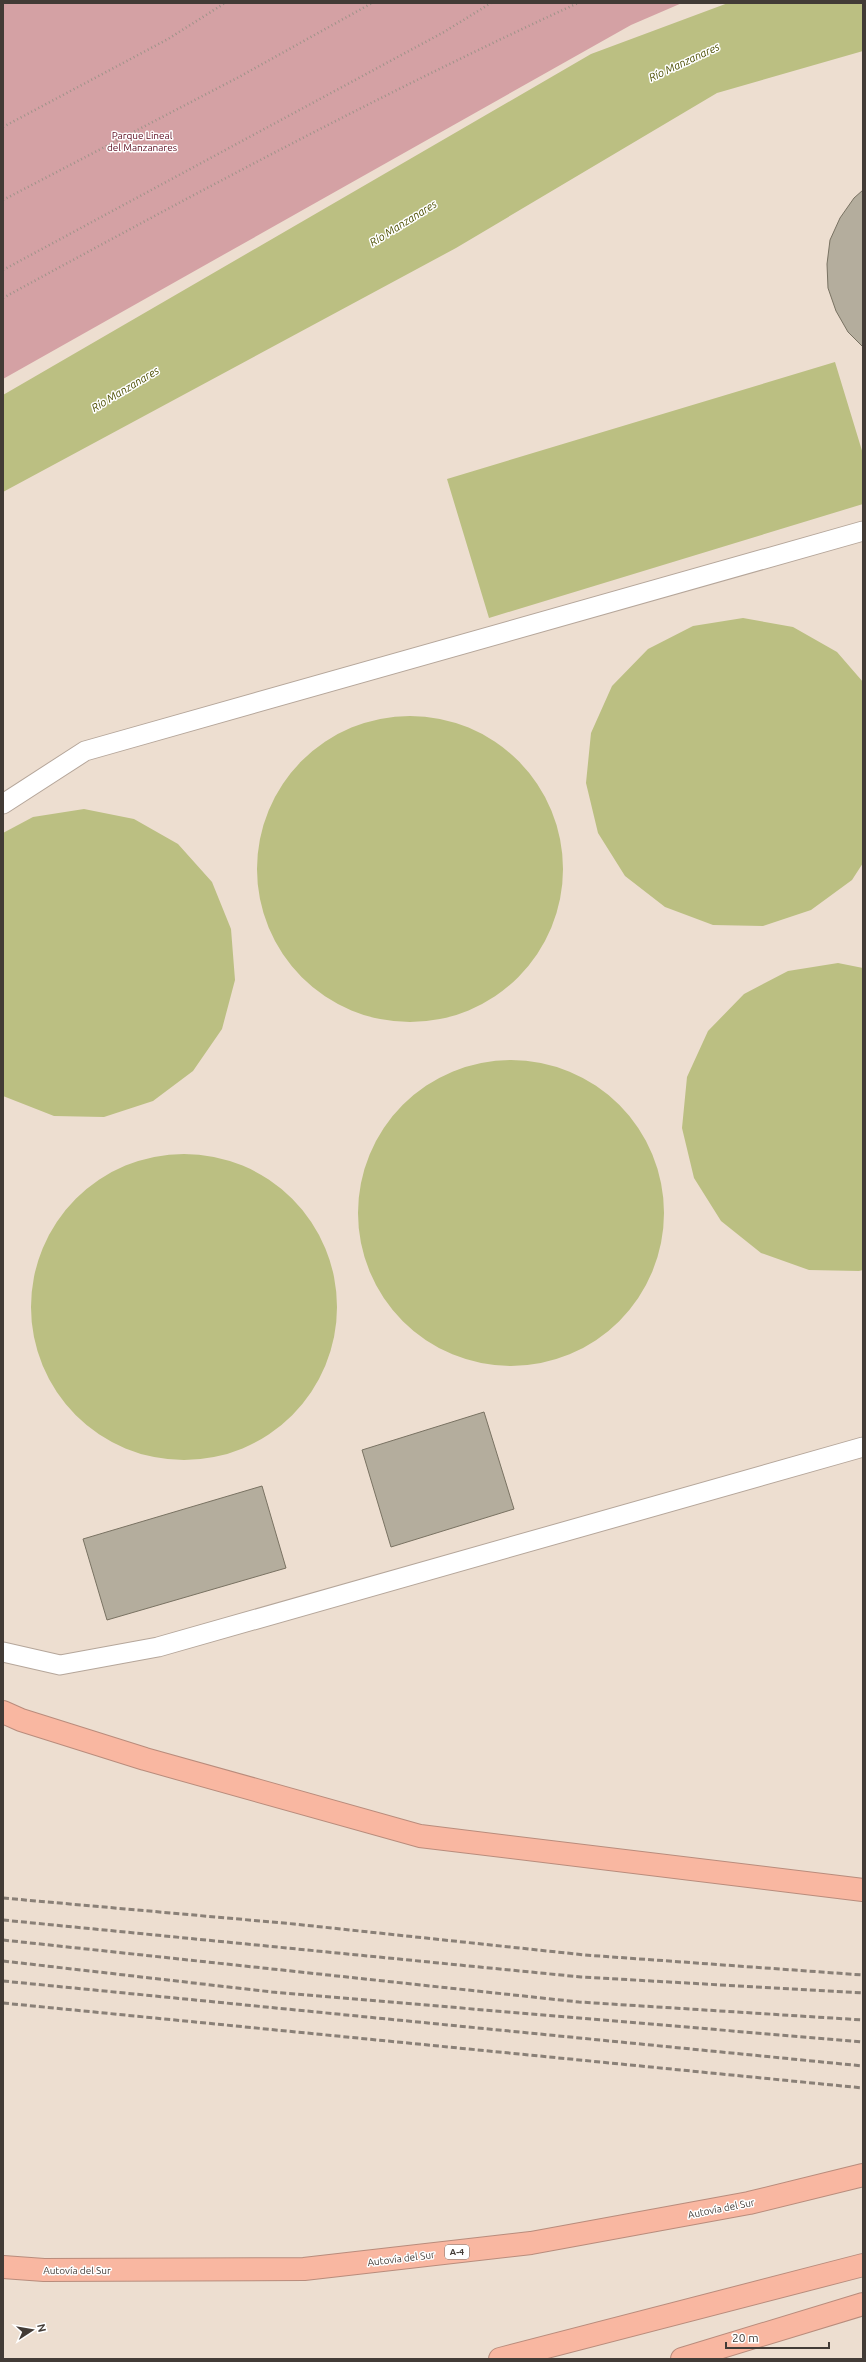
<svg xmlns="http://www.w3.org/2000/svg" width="866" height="2362" viewBox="0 0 866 2362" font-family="Ubuntu,sans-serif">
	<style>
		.green { fill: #d4a1a4 }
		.water { fill: #bbbf82 }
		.building { fill: #b4ad9d; stroke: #797262 }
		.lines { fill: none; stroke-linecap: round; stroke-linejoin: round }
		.lane-casing { stroke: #b5a69a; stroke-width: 21 }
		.highway-casing { stroke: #b98c7c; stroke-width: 24 }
		.path { stroke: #9e9389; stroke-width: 2.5; stroke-dasharray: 1 3; stroke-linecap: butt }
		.lane { stroke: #fff; stroke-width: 19 }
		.highway { stroke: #f9b7a1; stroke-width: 22 }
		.rail { stroke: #8a8077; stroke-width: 3; stroke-dasharray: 6 3; stroke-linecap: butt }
		.labels { text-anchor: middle; stroke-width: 3; stroke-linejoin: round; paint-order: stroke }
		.shield { fill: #fff; stroke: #7b7672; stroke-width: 1 }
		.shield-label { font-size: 9px; font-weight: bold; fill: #423b36 }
		.park-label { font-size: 10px; fill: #5a091d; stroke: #fff }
		.street-label { font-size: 10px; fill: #423b36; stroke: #fff }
		.water-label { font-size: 11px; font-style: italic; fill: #4d4f03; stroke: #fff }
	</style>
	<rect width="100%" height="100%" fill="#edded0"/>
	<!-- green -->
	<path class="green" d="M 3,3 L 682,3 L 631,25 L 3,379 Z"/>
	<!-- water -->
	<path class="water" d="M 728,3 L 863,3 L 863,51 L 717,93 L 456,248 L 3,492 L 3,395 L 591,54 Z
		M 835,362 L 863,454 L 863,504 L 489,618 L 447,479 Z
		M 743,618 L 793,627 L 837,652 L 863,682 L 863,863 L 852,880 L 811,910 L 763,926 L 713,925 L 665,907 L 625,876 L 598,833 L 586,783 L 591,733 L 612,686 L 648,649 L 693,626 Z
		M257 869a153 153 0 1 1 306 0a153 153 0 1 1-306 0Z
		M 84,809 L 134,819 L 178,844 L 212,882 L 231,929 L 235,980 L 222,1029 L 193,1071 L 153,1101 L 104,1117 L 54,1116 L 3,1096 L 3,833 L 33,817 Z
		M 838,963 L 863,968 L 863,1270 L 859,1271 L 809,1270 L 761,1253 L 721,1221 L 694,1178 L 682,1128 L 687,1077 L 708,1031 L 744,994 L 788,971 Z
		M358 1213a153 153 0 1 1 306 0a153 153 0 1 1-306 0Z
		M31 1307a153 153 0 1 1 306 0a153 153 0 1 1-306 0Z"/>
	<!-- building -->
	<path class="building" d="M 863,190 L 863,347 L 848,332 L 836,311 L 828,288 L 827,264 L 830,240 L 840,218 L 854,198 Z
		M 484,1412 L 514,1509 L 391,1547 L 362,1450 Z
		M 262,1486 L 286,1568 L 107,1620 L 83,1539 Z"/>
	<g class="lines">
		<!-- lane casing -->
		<g class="lane-casing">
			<path id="lane" d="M 3,804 L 85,751 L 863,531
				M 3,1652 L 60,1665 L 158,1647 L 863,1447"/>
		</g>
		<!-- highway casing -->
		<g class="highway-casing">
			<path id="highway" d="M 3,1712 L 21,1720 L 145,1759 L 420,1836 L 863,1890
				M 3,2267 L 44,2270 L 304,2269 L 531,2243 L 749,2203 L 863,2175
				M 500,2359 L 863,2265
				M 682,2359 L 863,2304"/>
		</g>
		<!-- path -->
		<path class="path" d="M 3,127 L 168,39 L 225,3
			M 3,200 L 239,77 L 372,3
			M 3,270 L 444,32 L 491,3
			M 3,298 C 192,195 382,93 578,3"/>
		<!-- lane -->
		<use href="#lane" class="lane"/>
		<!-- highway -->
		<use href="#highway" class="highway"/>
		<!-- rail -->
		<path class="rail" d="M 3,1898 L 294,1924 L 585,1955 L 863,1975
			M 3,1920 L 581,1977 L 863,1993
			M 3,1940 L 579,2002 L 863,2020
			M 3,1961 L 272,1992 L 863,2042
			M 3,1981 L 863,2066
			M 3,2003 L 863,2088"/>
	</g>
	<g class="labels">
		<!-- shield labels -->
		<rect class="shield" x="445" y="2245" width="24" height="14" rx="3"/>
		<g class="shield-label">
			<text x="457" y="2255">A-4</text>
		</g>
		<!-- park labels -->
		<g class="park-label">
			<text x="142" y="139">Parque Lineal<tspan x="142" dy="12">del Manzanares</tspan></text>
		</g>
		<!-- street labels -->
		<g class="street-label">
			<text transform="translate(721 2208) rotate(-11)" y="4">Autovía del Sur</text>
			<text transform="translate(401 2258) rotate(-7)" y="4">Autovía del Sur</text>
			<text x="77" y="2274">Autovía del Sur</text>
		</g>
		<!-- water labels -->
		<g class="water-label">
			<text transform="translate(684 62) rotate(-25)" y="4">Río Manzanares</text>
			<text transform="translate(403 223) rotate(-32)" y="4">Río Manzanares</text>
			<text transform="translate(125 389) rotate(-31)" y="4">Río Manzanares</text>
		</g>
	</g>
	<!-- border -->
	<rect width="866" height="2362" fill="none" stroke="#423b36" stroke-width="8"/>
	<!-- north arrow -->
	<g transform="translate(32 2330) rotate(78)" stroke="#ffffff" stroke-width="3" paint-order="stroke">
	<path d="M0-3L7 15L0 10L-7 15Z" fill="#423b36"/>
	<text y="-6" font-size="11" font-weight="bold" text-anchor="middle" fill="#423b36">N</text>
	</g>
	<!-- scale -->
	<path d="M726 2342v6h103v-6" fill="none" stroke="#423b36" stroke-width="2"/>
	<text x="732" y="2342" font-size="12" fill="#423b36" stroke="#ffffff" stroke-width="3" paint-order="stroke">20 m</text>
</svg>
